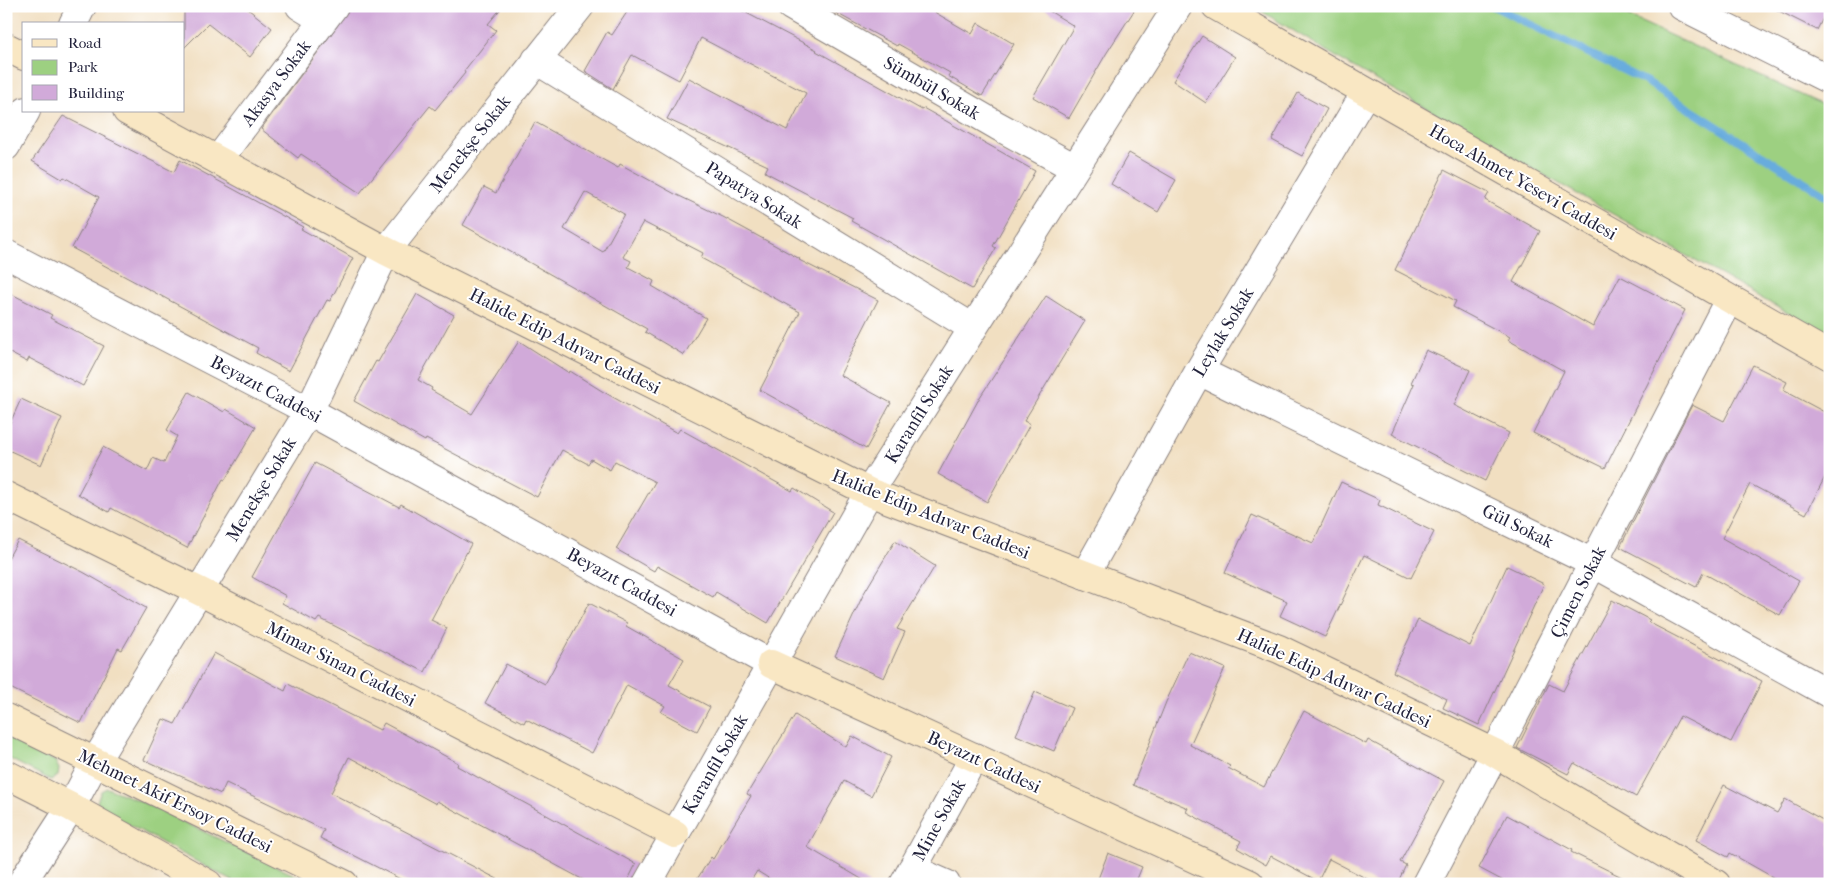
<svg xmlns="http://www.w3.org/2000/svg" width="1836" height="890" viewBox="0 0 1836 890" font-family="'IM FELL French Canon',serif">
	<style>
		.green { fill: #9dd081; stroke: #60795e }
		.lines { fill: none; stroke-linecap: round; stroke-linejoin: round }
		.stream { stroke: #68acdd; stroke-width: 8 }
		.building { fill: #d1aad9; fill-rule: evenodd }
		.street-casing { stroke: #8a807e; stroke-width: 30 }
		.secondary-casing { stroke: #8a807e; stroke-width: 30 }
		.street { stroke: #fff; stroke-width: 28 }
		.secondary { stroke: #f9e7c3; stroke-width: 28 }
		.labels { text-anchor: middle; stroke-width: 4; stroke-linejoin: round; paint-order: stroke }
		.street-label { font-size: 18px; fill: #22223b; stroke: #fff }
	</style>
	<rect width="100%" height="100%" fill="#fff"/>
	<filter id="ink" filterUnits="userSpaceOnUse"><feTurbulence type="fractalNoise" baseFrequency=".02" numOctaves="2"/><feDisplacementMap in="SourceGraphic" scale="10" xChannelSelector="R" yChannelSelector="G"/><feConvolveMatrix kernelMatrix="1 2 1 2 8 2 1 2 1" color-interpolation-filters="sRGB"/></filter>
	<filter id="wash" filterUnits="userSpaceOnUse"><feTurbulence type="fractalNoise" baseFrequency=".0096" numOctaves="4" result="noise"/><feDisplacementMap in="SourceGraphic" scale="20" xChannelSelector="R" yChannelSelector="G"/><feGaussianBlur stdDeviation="1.12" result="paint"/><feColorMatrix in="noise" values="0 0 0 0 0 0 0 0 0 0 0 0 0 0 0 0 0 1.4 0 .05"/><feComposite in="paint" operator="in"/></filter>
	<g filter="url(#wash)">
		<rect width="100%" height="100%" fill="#f1dfc1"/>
		<!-- green -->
		<path class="green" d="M 1253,6 L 1606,6 L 1830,108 L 1830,337 L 1348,64 Z
			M 6,737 L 55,761 L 59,769 L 58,776 L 51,780 L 6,757 Z
			M 107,788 L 140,801 L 313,884 L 238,884 L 106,812 L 97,802 L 101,791 Z"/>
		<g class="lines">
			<!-- stream -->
			<path class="stream" d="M 1493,6 L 1647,82 L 1830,198"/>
		</g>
		<g id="blocks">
			<!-- building -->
			<path class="building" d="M 184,6 L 244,6 L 272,28 L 250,57 L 208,24 L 184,48 Z
				M 352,6 L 503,6 L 488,24 L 496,30 L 464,71 L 465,73 L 435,110 L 430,106 L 360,193 L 301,154 L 298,158 L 261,129 Z
				M 631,6 L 733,6 L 817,50 L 816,51 L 922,110 L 923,108 L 1035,171 L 993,246 L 996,248 L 972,289 L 851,221 L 853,218 L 765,172 L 768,166 L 667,119 L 689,78 L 787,130 L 806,93 L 701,38 L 679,80 L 632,55 L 613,89 L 585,71 L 607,32 L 612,35 Z
				M 823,6 L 924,6 L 972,34 L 978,23 L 1014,44 L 982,96 L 948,76 L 950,73 L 898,44 L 897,46 Z
				M 1041,6 L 1137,6 L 1106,54 L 1069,118 L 1033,97 L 1074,26 Z
				M 1769,6 L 1829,6 L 1817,30 Z
				M 1202,36 L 1235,57 L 1206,103 L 1173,81 Z
				M 1298,93 L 1327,109 L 1302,156 L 1272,140 Z
				M 63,116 L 174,172 L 180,160 L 303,227 L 301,229 L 353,258 L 330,301 L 327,300 L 289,371 L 256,353 L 258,348 L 72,248 L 99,197 L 64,177 L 62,179 L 32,161 Z
				M 535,122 L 618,168 L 620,164 L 675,194 L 723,217 L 800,259 L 799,260 L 878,300 L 840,375 L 891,403 L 866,449 L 760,390 L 800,312 L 701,258 L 703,253 L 643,222 L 623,257 L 631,261 L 628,267 L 654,281 L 652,286 L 706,318 L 684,355 L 645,332 L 647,329 L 463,225 L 484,187 L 496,193 ZM 585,192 L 624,214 L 603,252 L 564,229 Z
				M 1129,153 L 1176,180 L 1158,212 L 1111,184 Z
				M 1444,170 L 1489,193 L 1485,200 L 1540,231 L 1513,282 L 1593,327 L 1620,276 L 1685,310 L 1605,468 L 1533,433 L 1564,371 L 1508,340 L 1510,337 L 1453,307 L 1456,301 L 1395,270 Z
				M 6,291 L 52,315 L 50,318 L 104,346 L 83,386 L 29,358 L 27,362 L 6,351 Z
				M 417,294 L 454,315 L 418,380 L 432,388 L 431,390 L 472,414 L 519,341 L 569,373 L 570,371 L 602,391 L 677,433 L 680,429 L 792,491 L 794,488 L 833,512 L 768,623 L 716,592 L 713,597 L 657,566 L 654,571 L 616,549 L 655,482 L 615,461 L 610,470 L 591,459 L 588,464 L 562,450 L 537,497 L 426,439 L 425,441 L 354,401 L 376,361 L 378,362 Z
				M 1046,296 L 1085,321 L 1024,421 L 1030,424 L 987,502 L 938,474 L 980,397 Z
				M 1426,350 L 1470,370 L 1454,405 L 1509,433 L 1485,481 L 1392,434 L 1414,384 L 1411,383 Z
				M 1753,365 L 1787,382 L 1783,390 L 1830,415 L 1830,467 L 1806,514 L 1750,484 L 1722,538 L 1799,581 L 1780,615 L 1703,573 L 1696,587 L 1620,547 L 1692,405 L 1724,421 Z
				M 189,392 L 224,412 L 226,409 L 256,427 L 225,480 L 223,479 L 187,548 L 111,508 L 109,512 L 78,494 L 103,447 L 147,471 L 153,458 L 164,463 L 177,436 L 167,430 Z
				M 21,399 L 62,418 L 41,465 L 6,449 L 6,432 Z
				M 315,463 L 399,507 L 401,504 L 471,544 L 431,620 L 447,628 L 425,672 L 319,618 L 316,622 L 282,603 L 286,596 L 252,577 Z
				M 1341,482 L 1380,500 L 1378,505 L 1434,532 L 1411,578 L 1364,555 L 1325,637 L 1280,616 L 1287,601 L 1225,573 L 1252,515 L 1313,543 Z
				M 18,540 L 83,572 L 146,608 L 122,650 L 118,648 L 81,723 L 6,686 L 6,562 Z
				M 895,541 L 935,566 L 897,629 L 905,632 L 884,678 L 835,656 L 864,593 Z
				M 1507,566 L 1544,584 L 1479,725 L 1443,708 L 1447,699 L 1393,672 L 1418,620 L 1470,646 Z
				M 1612,600 L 1650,620 L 1648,622 L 1762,681 L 1731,742 L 1680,716 L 1636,797 L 1574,763 L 1568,774 L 1517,748 L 1549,684 L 1563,691 Z
				M 589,603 L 627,623 L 626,626 L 684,659 L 669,685 L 710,707 L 697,731 L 661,712 L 665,706 L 627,685 L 592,753 L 526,719 L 524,723 L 485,703 L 506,664 L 545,684 Z
				M 1189,652 L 1225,668 L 1190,745 L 1230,766 L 1228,768 L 1264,787 L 1304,711 L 1366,744 L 1368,740 L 1444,781 L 1400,862 L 1406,865 L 1397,884 L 1377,884 L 1329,859 L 1318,881 L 1271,856 L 1266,865 L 1237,848 L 1241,841 L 1186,812 L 1188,808 L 1133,785 L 1166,702 Z
				M 214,653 L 285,691 L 288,684 L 380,730 L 384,723 L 458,763 L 457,766 L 636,864 L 626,884 L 591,884 L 437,801 L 436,804 L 349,757 L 331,793 L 507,884 L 410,884 L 320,838 L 324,830 L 226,783 L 221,794 L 144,760 L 163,719 L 175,724 Z
				M 1035,692 L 1072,708 L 1054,751 L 1016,735 Z
				M 795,715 L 846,747 L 852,736 L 891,757 L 871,796 L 844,781 L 807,847 L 870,884 L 778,884 L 757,871 L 749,884 L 694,884 L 711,857 L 713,859 L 751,796 L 747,794 Z
				M 1724,785 L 1777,813 L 1785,799 L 1830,824 L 1830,884 L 1785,884 L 1730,853 L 1728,857 L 1696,840 Z
				M 1507,815 L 1572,850 L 1571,852 L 1636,884 L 1509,884 L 1479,868 Z
				M 1108,853 L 1142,867 L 1135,884 L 1096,884 Z"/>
		</g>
	</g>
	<g filter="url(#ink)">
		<use href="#blocks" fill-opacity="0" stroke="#8a807e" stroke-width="1"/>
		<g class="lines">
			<!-- street casing -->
			<g class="street-casing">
				<path id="street" d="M 300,6 L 323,20
					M 791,6 L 998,126 L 1075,168
					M 1682,6 L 1830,80
					M 73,24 L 82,6
					M 536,60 L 973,328
					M 6,146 L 26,111
					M 218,160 L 334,6
					M 6,254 L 309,411 L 771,664
					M 1199,371 L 1593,563 L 1830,694
					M 1085,575 L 1199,371 L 1366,92
					M 912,869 L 946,884
					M 21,884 L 71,807 L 95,762 L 309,411 L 386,251 L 580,6
					M 647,884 L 869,492 L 1178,6
					M 904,884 L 974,757
					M 1426,884 L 1495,753 L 1729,300"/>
			</g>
			<!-- secondary casing -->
			<g class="secondary-casing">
				<path id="secondary" d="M 1216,6 L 1830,356
					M 6,47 L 24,56
					M 127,111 L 386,251 L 869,492 L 1279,649 L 1495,753 L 1716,884
					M 6,496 L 199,591 L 675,834
					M 771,664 L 1250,884
					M 6,718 L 344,884
					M 6,774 L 71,807 L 208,884"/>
			</g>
			<!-- street -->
			<use href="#street" class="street"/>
			<!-- secondary -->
			<use href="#secondary" class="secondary"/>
		</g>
	</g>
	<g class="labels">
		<!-- street labels -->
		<g class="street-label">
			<text transform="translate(276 83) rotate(-53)" y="6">Akasya Sokak</text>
			<text transform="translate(932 88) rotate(30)" y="6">Sümbül Sokak</text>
			<text transform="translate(470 144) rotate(-52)" y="6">Menekşe Sokak</text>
			<text transform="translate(1523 182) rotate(30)" y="6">Hoca Ahmet Yesevi Caddesi</text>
			<text transform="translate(754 195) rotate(32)" y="6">Papatya Sokak</text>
			<text transform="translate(1223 332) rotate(-59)" y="6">Leylak Sokak</text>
			<text transform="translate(565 341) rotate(27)" y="6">Halide Edip Adıvar Caddesi</text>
			<text transform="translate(266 389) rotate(28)" y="6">Beyazıt Caddesi</text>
			<text transform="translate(919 414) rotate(-58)" y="6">Karanfil Sokak</text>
			<text transform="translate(261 489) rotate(-59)" y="6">Menekşe Sokak</text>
			<text transform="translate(931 514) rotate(22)" y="6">Halide Edip Adıvar Caddesi</text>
			<text transform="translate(1518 526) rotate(26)" y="6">Gül Sokak</text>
			<text transform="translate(622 582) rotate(29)" y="6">Beyazıt Caddesi</text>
			<text transform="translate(1578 592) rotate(-63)" y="6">Çimen Sokak</text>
			<text transform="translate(341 664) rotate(27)" y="6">Mimar Sinan Caddesi</text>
			<text transform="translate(1334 678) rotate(25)" y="6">Halide Edip Adıvar Caddesi</text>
			<text transform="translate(984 762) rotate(25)" y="6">Beyazıt Caddesi</text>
			<text transform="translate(715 764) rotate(-60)" y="6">Karanfil Sokak</text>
			<text transform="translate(175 801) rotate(26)" y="6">Mehmet Akif Ersoy Caddesi</text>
			<text transform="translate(939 820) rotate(-61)" y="6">Mine Sokak</text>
		</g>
	</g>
	<!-- margin -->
	<rect width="1836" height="890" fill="none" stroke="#fff" stroke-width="25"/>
	<!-- legend -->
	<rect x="22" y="22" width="162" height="90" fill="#ffffff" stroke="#a7a7b1"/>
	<rect x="32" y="39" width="25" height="8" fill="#f9e7c3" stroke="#a7a7b1"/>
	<text x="68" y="48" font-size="15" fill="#22223b">Road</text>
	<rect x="32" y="60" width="25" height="15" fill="#9dd081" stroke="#a7a7b1"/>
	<text x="68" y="72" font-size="15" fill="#22223b">Park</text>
	<rect x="32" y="85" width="25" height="15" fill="#d1aad9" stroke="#a7a7b1"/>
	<text x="68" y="98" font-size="15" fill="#22223b">Building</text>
</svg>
